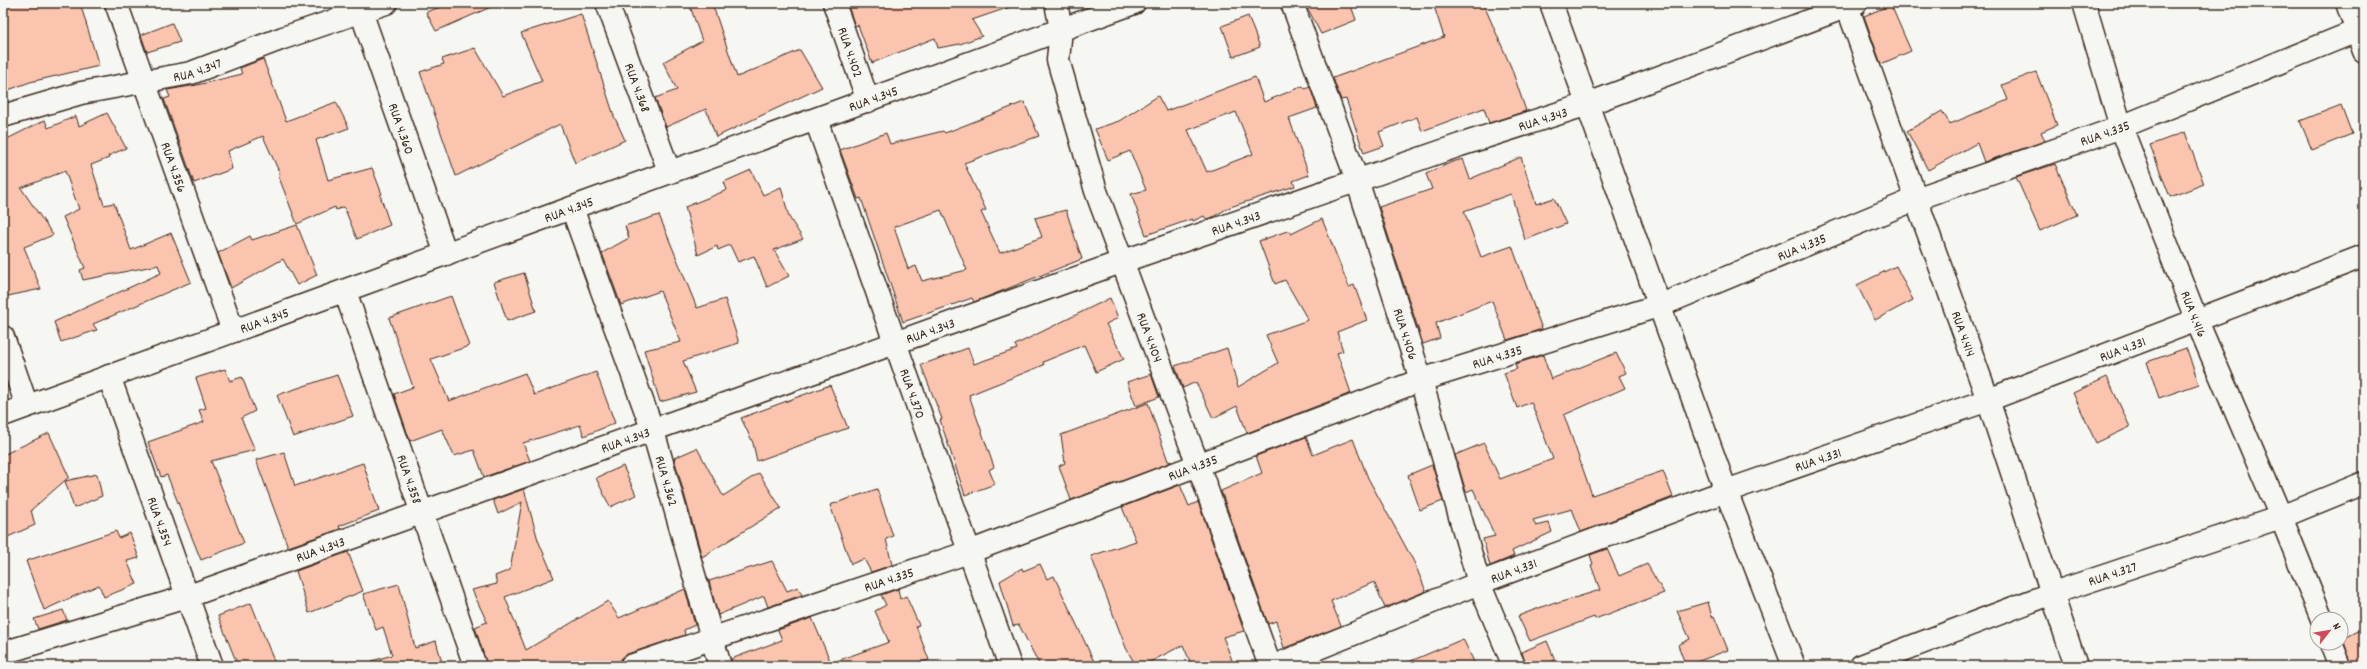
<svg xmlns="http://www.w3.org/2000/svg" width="2367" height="669" viewBox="0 0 2367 669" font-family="Dekko,sans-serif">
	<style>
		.building { fill: #fbc4af; stroke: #3b2a1e; fill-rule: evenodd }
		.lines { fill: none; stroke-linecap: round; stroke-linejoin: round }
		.street-casing { stroke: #3b2a1e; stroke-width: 25 }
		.secondary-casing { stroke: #3b2a1e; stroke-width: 25 }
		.street { stroke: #f6f6f2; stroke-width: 22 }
		.secondary { stroke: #f6f6f2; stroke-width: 22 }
		.labels { text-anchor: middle; stroke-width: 3; stroke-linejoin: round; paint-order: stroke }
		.street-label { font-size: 14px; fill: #3b2a1e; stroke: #f6f6f2 }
	</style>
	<rect width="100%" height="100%" fill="#f6f6f2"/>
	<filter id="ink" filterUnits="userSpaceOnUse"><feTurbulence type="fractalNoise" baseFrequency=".025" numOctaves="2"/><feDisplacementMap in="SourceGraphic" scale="8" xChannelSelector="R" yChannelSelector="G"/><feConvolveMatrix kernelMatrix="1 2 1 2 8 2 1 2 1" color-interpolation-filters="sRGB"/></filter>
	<g filter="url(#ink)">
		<!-- building -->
		<path class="building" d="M 3,3 L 80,3 L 99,66 L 30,82 L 3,92 Z
			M 452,3 L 500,3 L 436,31 L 426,12 Z
			M 689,3 L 712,3 L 737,77 L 800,50 L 822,87 L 716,137 L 706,109 L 666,127 L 655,98 L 677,90 L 663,62 L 702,41 Z
			M 847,3 L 1010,3 L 1010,7 L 972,20 L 982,36 L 960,44 L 938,48 L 935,38 L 872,63 L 858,25 L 855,26 Z
			M 1319,3 L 1350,3 L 1356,20 L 1321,34 L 1307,7 Z
			M 1433,3 L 1483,3 L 1511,67 L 1526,111 L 1489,123 L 1484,108 L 1422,131 L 1417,117 L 1379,132 L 1384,146 L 1364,153 L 1346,99 L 1341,100 L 1333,78 L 1444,37 Z
			M 1891,5 L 1911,51 L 1881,64 L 1864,16 Z
			M 581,14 L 614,116 L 625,140 L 575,163 L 560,124 L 456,176 L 420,72 L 444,64 L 442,59 L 475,48 L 503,96 L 542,81 L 521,33 Z
			M 1248,16 L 1260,47 L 1233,57 L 1222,26 Z
			M 172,23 L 180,42 L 147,52 L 141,35 Z
			M 263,59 L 286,121 L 336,102 L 349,128 L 316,140 L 328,180 L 372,168 L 382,194 L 380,195 L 390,225 L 357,239 L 344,207 L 336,210 L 335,207 L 297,224 L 278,175 L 280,174 L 263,136 L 228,151 L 232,169 L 194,183 L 164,99 L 170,97 L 167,90 L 197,85 L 242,74 L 240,68 Z
			M 2036,72 L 2057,125 L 2041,132 L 2045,141 L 1984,162 L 1977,143 L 1928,170 L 1907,131 L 1942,111 L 1950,124 L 2008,100 L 2002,85 Z
			M 1255,77 L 1264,102 L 1303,86 L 1305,89 L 1310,87 L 1317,108 L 1289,118 L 1309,175 L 1293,181 L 1295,186 L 1230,207 L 1211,218 L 1206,219 L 1204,216 L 1193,221 L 1192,219 L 1146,235 L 1131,194 L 1146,190 L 1130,151 L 1108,160 L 1095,129 L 1119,121 L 1158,96 L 1166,111 ZM 1236,112 L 1253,154 L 1207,172 L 1188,130 Z
			M 1024,102 L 1039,136 L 964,163 L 986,210 L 981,212 L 1000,253 L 1042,237 L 1035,218 L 1066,210 L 1082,259 L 974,302 L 972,298 L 903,322 L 861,198 L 858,199 L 840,150 L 886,133 L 890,144 L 943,131 L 945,133 ZM 941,210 L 967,270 L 922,281 L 916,266 L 908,269 L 894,227 Z
			M 2341,105 L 2352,134 L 2312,150 L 2300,121 Z
			M 107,113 L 126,148 L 108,156 L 109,158 L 91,165 L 104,205 L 114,203 L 131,250 L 171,233 L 191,282 L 93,324 L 97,330 L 61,342 L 54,322 L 161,273 L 158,265 L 83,280 L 80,270 L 85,268 L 63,217 L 79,209 L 65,171 L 21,188 L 53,235 L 24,247 L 41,289 L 3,297 L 3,141 L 45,120 L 48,128 L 76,116 L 79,126 Z
			M 2185,132 L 2204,184 L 2170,197 L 2150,145 Z
			M 1521,157 L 1536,204 L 1554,198 L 1566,224 L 1525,240 L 1511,194 L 1464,211 L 1481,257 L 1512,246 L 1542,329 L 1507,340 L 1492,301 L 1436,323 L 1440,338 L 1423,344 L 1379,207 L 1432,189 L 1426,174 L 1452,162 L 1463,159 L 1470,179 Z
			M 2055,164 L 2077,215 L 2040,231 L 2016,177 Z
			M 751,170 L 763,195 L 781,187 L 789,217 L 803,239 L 774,250 L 789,276 L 767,287 L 754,256 L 738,262 L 730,245 L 718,250 L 717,246 L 698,255 L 685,207 L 727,190 L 724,182 Z
			M 659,215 L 697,308 L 725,299 L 739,343 L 683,361 L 696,392 L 660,402 L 644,350 L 681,342 L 660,291 L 621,305 L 602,253 L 629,238 L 625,226 Z
			M 1322,219 L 1349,287 L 1354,285 L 1367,320 L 1337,332 L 1343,351 L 1337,353 L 1351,393 L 1247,433 L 1237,406 L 1213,418 L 1196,382 L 1183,388 L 1175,366 L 1227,348 L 1238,387 L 1278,363 L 1266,335 L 1308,320 L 1285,280 L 1275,284 L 1259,241 L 1290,230 L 1291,234 Z
			M 297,225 L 317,275 L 297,285 L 283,259 L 231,288 L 218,253 L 250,236 L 252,240 Z
			M 1896,266 L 1913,300 L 1875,320 L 1857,285 Z
			M 524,273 L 536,311 L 507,321 L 494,282 Z
			M 451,296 L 469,346 L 431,359 L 449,401 L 525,373 L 534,395 L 596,372 L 615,423 L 584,436 L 580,425 L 523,443 L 530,461 L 484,477 L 474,450 L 454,456 L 442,429 L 410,441 L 394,394 L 413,387 L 389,318 Z
			M 1110,298 L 1118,318 L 1106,324 L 1124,359 L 1096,372 L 1084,345 L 1043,362 L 1044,365 L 969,395 L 994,467 L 989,470 L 995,484 L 965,495 L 940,420 L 942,419 L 921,365 L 968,348 L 974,364 L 1017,349 L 1015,345 Z
			M 2186,348 L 2199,384 L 2159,398 L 2147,362 Z
			M 1616,353 L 1626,373 L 1619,376 L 1625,388 L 1564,415 L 1592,495 L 1663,471 L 1673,497 L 1581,532 L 1572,509 L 1533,520 L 1536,526 L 1549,523 L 1552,532 L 1512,551 L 1514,556 L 1490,566 L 1483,539 L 1495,536 L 1473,489 L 1466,492 L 1455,455 L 1484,443 L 1500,479 L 1553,459 L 1531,402 L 1517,408 L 1504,373 L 1517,369 L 1515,364 L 1543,355 L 1551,379 Z
			M 225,369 L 230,381 L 242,377 L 255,411 L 241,418 L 255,450 L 211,461 L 244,543 L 201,560 L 167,475 L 161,477 L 148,442 L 204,422 L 199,410 L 206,408 L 196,378 Z
			M 1151,374 L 1159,397 L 1136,406 L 1127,382 Z
			M 337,375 L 353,416 L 293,437 L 277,395 Z
			M 2107,377 L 2130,427 L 2096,443 L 2073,393 Z
			M 830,385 L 848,428 L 757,461 L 753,443 L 741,418 Z
			M 1148,403 L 1168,461 L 1172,462 L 1071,500 L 1059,466 L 1065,463 L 1061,435 Z
			M 49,433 L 69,477 L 31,510 L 35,525 L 3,539 L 3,455 Z
			M 1306,437 L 1313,455 L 1353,439 L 1368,478 L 1414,562 L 1426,591 L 1385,608 L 1374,582 L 1331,601 L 1341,626 L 1284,648 L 1276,621 L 1268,624 L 1221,491 L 1262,473 L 1256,456 Z
			M 697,448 L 723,496 L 759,473 L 781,508 L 702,557 L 674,458 Z
			M 284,452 L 295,486 L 363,463 L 379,511 L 339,526 L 340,529 L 288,547 L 256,460 Z
			M 1432,465 L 1443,501 L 1420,510 L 1408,475 Z
			M 623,466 L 636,495 L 610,507 L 596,478 Z
			M 97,474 L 102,496 L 74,508 L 65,481 Z
			M 1180,485 L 1189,506 L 1198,502 L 1244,631 L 1223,637 L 1232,660 L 1216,666 L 1192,666 L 1183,645 L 1142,666 L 1136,666 L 1126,648 L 1091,556 L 1136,541 L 1122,507 Z
			M 524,489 L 538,540 L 554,578 L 505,597 L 526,650 L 608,601 L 619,618 L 685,589 L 695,625 L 684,630 L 685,635 L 627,654 L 616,666 L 487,666 L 475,627 L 487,622 L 472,590 L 497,584 L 495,576 L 510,570 L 522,502 L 498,514 L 493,500 Z
			M 877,489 L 893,536 L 886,539 L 892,565 L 871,572 L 864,559 L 851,564 L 830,505 Z
			M 116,531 L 119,538 L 130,533 L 139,558 L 127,561 L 137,584 L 104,597 L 99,585 L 44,610 L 26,561 Z
			M 1607,549 L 1619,576 L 1647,564 L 1664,593 L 1595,619 L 1594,617 L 1530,641 L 1518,616 L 1555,602 L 1555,604 L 1600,590 L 1591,565 L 1593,564 L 1590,555 Z
			M 348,552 L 363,591 L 309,613 L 296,571 Z
			M 772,561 L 787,591 L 798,587 L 802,595 L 768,607 L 764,596 L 718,615 L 709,581 Z
			M 1040,564 L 1047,579 L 1054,576 L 1096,666 L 1040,666 L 1019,625 L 1013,626 L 1000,581 L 1022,568 L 1023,571 Z
			M 399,584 L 415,648 L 436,641 L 443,666 L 373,666 L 372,661 L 392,655 L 383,627 L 376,630 L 363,594 Z
			M 898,589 L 900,599 L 906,596 L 919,625 L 916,626 L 929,660 L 910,666 L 732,666 L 731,659 L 782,640 L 778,630 L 812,618 L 831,663 L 889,642 L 875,611 L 886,605 L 881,595 Z
			M 1708,602 L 1712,617 L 1714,616 L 1728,650 L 1686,666 L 1678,645 L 1690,639 L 1677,611 Z
			M 251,603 L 276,666 L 238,666 L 218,616 Z
			M 63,610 L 67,620 L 38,629 L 34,619 Z
			M 2364,628 L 2364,666 L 2352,666 L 2343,639 Z
			M 1463,639 L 1476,666 L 1399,666 Z
			M 1547,641 L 1555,660 L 1541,666 L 1526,666 L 1522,652 Z"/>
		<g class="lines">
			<!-- street casing -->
			<g class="street-casing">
				<g id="street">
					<path id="s1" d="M 116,3 L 233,331"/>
					<path id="s2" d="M 358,3 L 446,254"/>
					<path id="s3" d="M 607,3 L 669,171"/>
					<path id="s4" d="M 834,3 L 868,101"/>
					<path id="s5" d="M 1056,3 L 1061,29 L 1058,60 L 1096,191 L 1198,465 L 1270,666"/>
					<path id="s6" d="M 1292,3 L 1357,180 L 1421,380 L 1479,583 L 1514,666"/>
					<path id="s7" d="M 1846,3 L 1988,400 L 2076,666"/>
					<path id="s8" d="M 2084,3 L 2121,127 L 2197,321 L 2281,517 L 2322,619"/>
					<path d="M 2347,3 L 2364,51"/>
					<path id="s9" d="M 3,116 L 81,93 L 191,73 L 283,38 L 386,3"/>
					<path id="s10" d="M 816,120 L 1010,666"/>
					<path id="s11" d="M 572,208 L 653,431 L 720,666"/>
					<path id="s12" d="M 345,291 L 475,666"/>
					<path d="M 3,337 L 27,406"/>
					<path id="s13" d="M 109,376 L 212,666"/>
					<path id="s14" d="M 3,415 L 1134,3"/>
					<path d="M 2331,643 L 2340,666"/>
					<path id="s15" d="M 3,653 L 186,597 L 1121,262 L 1460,145 L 1588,104 L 1856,3"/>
					<path id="s16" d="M 631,666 L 969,552 L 1421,380 L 1661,305 L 1916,199 L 2121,127 L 2364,28"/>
					<path id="s17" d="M 1274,666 L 1479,583 L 1726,491 L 1988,400 L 2364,256"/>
					<path id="s18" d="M 1861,666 L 2050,594 L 2281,517 L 2364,483"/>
				</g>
			</g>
			<!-- secondary casing -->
			<g class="secondary-casing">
				<path id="secondary" d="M 1551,3 L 1726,491 L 1794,666"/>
			</g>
			<!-- street -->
			<use href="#street" class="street"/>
			<!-- secondary -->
			<use href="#secondary" class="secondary"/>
		</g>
	</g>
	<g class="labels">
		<!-- street labels -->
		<g class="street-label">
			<text dy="5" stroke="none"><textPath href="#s4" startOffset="52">RUA 4.402</textPath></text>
			<text dy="5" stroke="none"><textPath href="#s9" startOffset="200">RUA 4.347</textPath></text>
			<text dy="5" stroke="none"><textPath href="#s3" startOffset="90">RUA 4.368</textPath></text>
			<text dy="5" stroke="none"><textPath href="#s14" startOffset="926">RUA 4.345</textPath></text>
			<text dy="5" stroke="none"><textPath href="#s15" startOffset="1630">RUA 4.343</textPath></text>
			<text dy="5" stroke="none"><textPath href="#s2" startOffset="133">RUA 4.360</textPath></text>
			<text dy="5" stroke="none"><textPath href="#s16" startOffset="1568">RUA 4.335</textPath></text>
			<text dy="5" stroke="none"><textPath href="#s1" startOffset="174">RUA 4.356</textPath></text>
			<text dy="5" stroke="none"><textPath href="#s14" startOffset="602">RUA 4.345</textPath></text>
			<text dy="5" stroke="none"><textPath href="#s15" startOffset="1306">RUA 4.343</textPath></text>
			<text dy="5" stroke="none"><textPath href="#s16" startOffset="1244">RUA 4.335</textPath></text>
			<text dy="5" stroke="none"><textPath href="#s8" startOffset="330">RUA 4.416</textPath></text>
			<text dy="5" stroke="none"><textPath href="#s14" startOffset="278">RUA 4.345</textPath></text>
			<text dy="5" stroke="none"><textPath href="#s15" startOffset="982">RUA 4.343</textPath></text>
			<text dy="5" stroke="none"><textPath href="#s7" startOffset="351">RUA 4.414</textPath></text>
			<text dy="5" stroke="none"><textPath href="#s6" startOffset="350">RUA 4.406</textPath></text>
			<text dy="5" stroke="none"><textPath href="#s5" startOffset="350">RUA 4.404</textPath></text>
			<text dy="5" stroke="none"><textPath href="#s17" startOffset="906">RUA 4.331</textPath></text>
			<text dy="5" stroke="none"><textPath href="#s16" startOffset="920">RUA 4.335</textPath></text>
			<text dy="5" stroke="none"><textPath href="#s10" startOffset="290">RUA 4.370</textPath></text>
			<text dy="5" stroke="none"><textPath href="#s15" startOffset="658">RUA 4.343</textPath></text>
			<text dy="5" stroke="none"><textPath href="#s17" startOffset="582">RUA 4.331</textPath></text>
			<text dy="5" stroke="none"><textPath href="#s16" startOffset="596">RUA 4.335</textPath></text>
			<text dy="5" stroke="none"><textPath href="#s12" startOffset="199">RUA 4.358</textPath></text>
			<text dy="5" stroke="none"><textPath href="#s11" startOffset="289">RUA 4.362</textPath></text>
			<text dy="5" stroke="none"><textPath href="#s13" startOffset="154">RUA 4.354</textPath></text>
			<text dy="5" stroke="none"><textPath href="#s15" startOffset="334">RUA 4.343</textPath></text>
			<text dy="5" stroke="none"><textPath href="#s17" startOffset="258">RUA 4.331</textPath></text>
			<text dy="5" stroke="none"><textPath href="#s18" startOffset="268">RUA 4.327</textPath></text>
			<text dy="5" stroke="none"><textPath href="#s16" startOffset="272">RUA 4.335</textPath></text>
		</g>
	</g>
	<!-- margin -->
	<rect width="2367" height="669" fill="none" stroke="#f6f6f2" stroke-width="16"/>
	<rect x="8" y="8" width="2351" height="653" fill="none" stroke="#3b2a1e" stroke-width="1.5" filter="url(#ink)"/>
	<!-- north arrow -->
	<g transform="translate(2329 631) rotate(59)"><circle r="19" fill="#f6f6f2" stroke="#aba49d"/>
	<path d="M0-3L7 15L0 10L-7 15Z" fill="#d1495b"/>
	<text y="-6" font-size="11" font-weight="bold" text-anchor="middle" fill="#3b2a1e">N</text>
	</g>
</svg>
